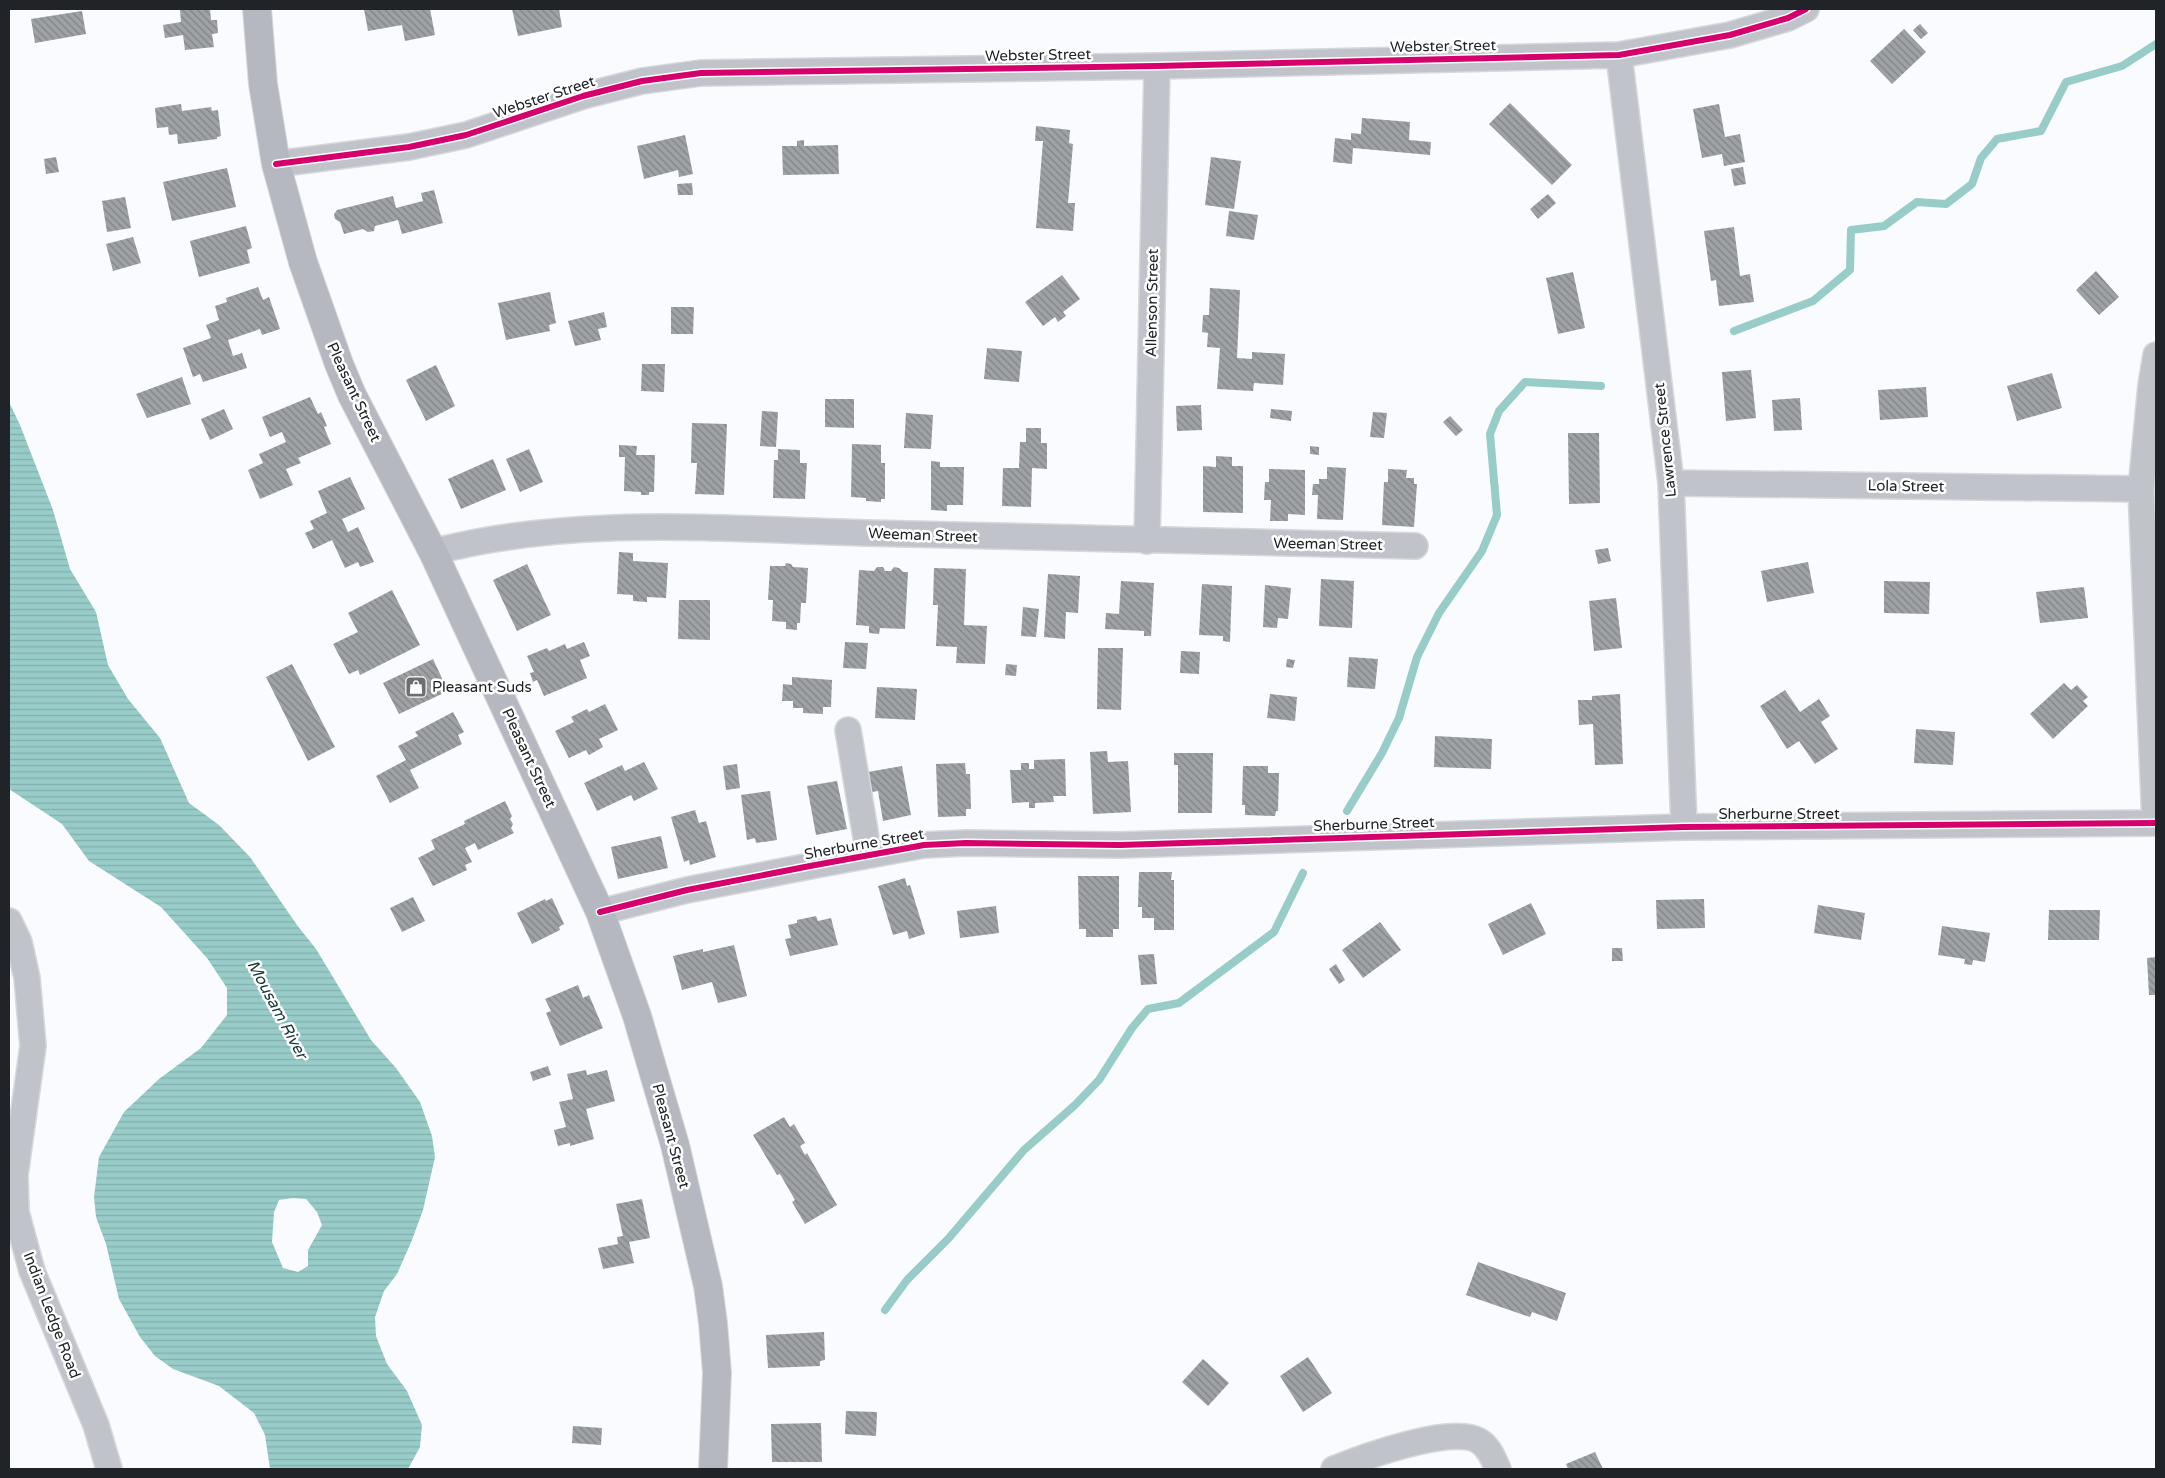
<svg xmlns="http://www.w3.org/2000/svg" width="2165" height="1478" viewBox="0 0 2165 1478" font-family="'Varela Round',sans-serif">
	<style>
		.water { fill: url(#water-rules); fill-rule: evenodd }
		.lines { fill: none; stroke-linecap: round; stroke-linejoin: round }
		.stream { stroke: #98ccc9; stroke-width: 8 }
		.building { fill: url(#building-back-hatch) }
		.street-casing { stroke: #d7d8db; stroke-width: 28 }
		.secondary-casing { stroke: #d7d8db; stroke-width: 30 }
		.street { stroke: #c0c3ca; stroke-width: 25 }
		.secondary { stroke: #b5b8c0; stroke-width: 28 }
		.cycleway-casing { stroke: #fff; stroke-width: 9 }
		.cycleway { stroke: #d6006c; stroke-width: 6 }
		.labels { text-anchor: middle; stroke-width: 5; stroke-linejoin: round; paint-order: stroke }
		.street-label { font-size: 15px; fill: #202327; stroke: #fff }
		.poi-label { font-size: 15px; fill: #202327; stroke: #fff; text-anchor: start }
		.water-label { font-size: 16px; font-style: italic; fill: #123734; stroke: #fff }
	</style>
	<defs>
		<pattern id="water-rules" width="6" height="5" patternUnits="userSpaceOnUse" patternTransform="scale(1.25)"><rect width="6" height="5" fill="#98ccc9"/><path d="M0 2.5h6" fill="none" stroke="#83afad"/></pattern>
		<pattern id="building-back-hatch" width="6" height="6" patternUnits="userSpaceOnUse" patternTransform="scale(1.25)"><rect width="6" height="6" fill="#9fa2a4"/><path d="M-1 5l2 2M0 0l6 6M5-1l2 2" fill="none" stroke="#818486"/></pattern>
	</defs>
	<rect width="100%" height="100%" fill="#f9fbfe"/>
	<!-- water -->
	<path class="water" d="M 9,402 L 20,425 L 53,510 L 70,569 L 96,612 L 108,665 L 128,699 L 160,738 L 189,803 L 219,825 L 250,857 L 297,925 L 316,949 L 371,1040 L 396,1068 L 420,1102 L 432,1136 L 435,1157 L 423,1210 L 412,1240 L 397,1274 L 384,1291 L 375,1317 L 376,1336 L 387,1364 L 407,1391 L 422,1425 L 420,1447 L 408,1469 L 270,1469 L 265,1435 L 254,1413 L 219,1386 L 173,1369 L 155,1356 L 140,1337 L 119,1299 L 106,1244 L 96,1217 L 94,1197 L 99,1157 L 124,1112 L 159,1079 L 201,1048 L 227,1015 L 227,988 L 207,958 L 161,907 L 89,861 L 62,824 L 9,789 ZM 293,1198 L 306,1199 L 317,1212 L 322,1225 L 308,1250 L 308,1266 L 298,1272 L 283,1268 L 272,1242 L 274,1212 L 279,1200 Z"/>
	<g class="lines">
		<!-- stream -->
		<path class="stream" d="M 1734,331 L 1813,301 L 1850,270 L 1851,230 L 1884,226 L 1917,202 L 1946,204 L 1972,184 L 1981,158 L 1997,139 L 2041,131 L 2066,82 L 2122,66 L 2156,44
			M 1347,811 L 1382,753 L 1399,718 L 1417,657 L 1439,613 L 1482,551 L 1497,515 L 1490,434 L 1499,411 L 1525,382 L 1601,386
			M 885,1310 L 907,1280 L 948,1239 L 1024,1150 L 1075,1105 L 1099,1080 L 1132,1028 L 1148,1009 L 1179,1003 L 1274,932 L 1303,873"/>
	</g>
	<!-- building -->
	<path class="building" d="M 195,9 L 210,9 L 211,20 L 217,20 L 218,33 L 212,34 L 214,47 L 185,50 L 183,35 L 165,38 L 163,25 L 181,22 L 180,10 Z
		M 364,9 L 430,9 L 435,35 L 405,41 L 402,25 L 368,31 Z
		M 512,9 L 559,9 L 562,27 L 518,36 Z
		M 82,11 L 86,34 L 35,43 L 31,19 Z
		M 1920,24 L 1928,33 L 1921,39 L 1913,30 Z
		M 1904,29 L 1926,52 L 1892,84 L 1870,61 Z
		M 1510,103 L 1572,165 L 1552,185 L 1489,124 Z
		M 181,104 L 182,111 L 211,107 L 212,111 L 218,110 L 221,136 L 217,137 L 217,139 L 178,144 L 177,134 L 169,135 L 168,127 L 157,128 L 155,108 Z
		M 1719,104 L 1725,137 L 1740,134 L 1745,162 L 1724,166 L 1722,154 L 1702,158 L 1693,109 Z
		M 1362,118 L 1410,122 L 1409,140 L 1431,142 L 1430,155 L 1353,148 L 1352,164 L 1333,162 L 1335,138 L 1351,140 L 1351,133 L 1361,134 Z
		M 1036,126 L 1070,130 L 1069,143 L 1073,144 L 1068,203 L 1075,203 L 1073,231 L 1036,228 L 1043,141 L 1035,141 Z
		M 685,135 L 693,174 L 679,177 L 678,170 L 644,179 L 637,146 Z
		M 804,140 L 804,146 L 838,145 L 839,174 L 783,175 L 782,146 L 797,146 L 797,141 Z
		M 56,157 L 59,172 L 46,174 L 44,159 Z
		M 1211,157 L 1241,161 L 1234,209 L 1205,205 Z
		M 1743,167 L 1746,184 L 1734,186 L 1731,169 Z
		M 227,168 L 236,207 L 172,221 L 163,182 Z
		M 692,183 L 693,195 L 678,195 L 677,184 Z
		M 434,190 L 443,223 L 402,234 L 398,220 L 375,226 L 374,231 L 368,232 L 363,229 L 344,234 L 340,222 L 335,219 L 334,214 L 337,210 L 393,196 L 396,208 L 423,201 L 421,193 Z
		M 1548,194 L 1556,203 L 1538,219 L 1530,209 Z
		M 125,197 L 131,228 L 107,232 L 102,201 Z
		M 1229,211 L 1258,215 L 1254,240 L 1226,236 Z
		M 246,226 L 252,248 L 247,250 L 250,263 L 199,277 L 190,241 Z
		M 1734,227 L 1740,276 L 1750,274 L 1754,302 L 1719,306 L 1716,280 L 1711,281 L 1704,231 Z
		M 133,237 L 141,263 L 113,271 L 106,244 Z
		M 2096,271 L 2119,297 L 2099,315 L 2076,290 Z
		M 1573,272 L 1585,328 L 1558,334 L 1546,278 Z
		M 1062,275 L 1080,299 L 1063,312 L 1066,316 L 1058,322 L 1055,317 L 1043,326 L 1025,302 Z
		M 258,287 L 263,300 L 269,297 L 280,329 L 262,335 L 260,329 L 228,340 L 233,356 L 242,353 L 247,368 L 203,382 L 200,374 L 193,377 L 183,348 L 211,338 L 206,325 L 219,320 L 215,306 L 227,302 L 226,298 Z
		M 1210,288 L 1240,290 L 1237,358 L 1252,359 L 1252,352 L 1285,354 L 1283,385 L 1254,383 L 1253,391 L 1217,389 L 1220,348 L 1207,347 L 1208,333 L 1202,332 L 1203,315 L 1209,315 Z
		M 550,292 L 556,323 L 549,325 L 550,331 L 506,340 L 498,303 Z
		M 671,307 L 694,307 L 693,334 L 671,334 Z
		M 604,312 L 607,327 L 598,329 L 601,340 L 575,346 L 568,321 Z
		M 987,348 L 1022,351 L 1019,382 L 984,379 Z
		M 642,364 L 665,364 L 664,392 L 641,391 Z
		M 436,365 L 455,406 L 426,421 L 406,380 Z
		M 1751,370 L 1756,418 L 1726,421 L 1722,372 Z
		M 2052,373 L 2062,408 L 2017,421 L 2007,386 Z
		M 182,377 L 191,404 L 147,418 L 136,394 Z
		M 1926,387 L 1928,417 L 1880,420 L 1878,390 Z
		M 310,397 L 318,414 L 321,412 L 327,426 L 324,427 L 331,444 L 298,458 L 301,463 L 286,469 L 293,485 L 260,499 L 248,470 L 263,463 L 259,454 L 286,442 L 282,432 L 270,437 L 262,417 Z
		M 1800,398 L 1802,430 L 1774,431 L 1772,400 Z
		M 825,399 L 854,399 L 854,428 L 825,427 Z
		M 1201,405 L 1202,430 L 1177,431 L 1176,406 Z
		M 224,409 L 233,429 L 210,440 L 201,419 Z
		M 1271,409 L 1292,411 L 1291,421 L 1270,418 Z
		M 762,411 L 778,412 L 776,447 L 760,446 Z
		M 1373,412 L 1387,413 L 1384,438 L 1370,437 Z
		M 906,413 L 933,415 L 931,449 L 904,448 Z
		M 1450,416 L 1463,430 L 1456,436 L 1443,422 Z
		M 692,423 L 727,424 L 724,495 L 695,494 L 697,463 L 691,463 Z
		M 1026,428 L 1041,428 L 1041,443 L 1047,443 L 1047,469 L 1032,468 L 1031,507 L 1002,506 L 1003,468 L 1019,468 L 1020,442 L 1026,442 Z
		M 1568,433 L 1599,433 L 1600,503 L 1569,504 Z
		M 852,444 L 881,445 L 881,463 L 885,463 L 885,499 L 881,499 L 881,502 L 866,501 L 866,498 L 851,497 Z
		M 619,445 L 637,446 L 636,455 L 655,455 L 654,492 L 649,492 L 649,495 L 641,495 L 641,492 L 624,491 L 625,457 L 619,457 Z
		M 1310,446 L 1319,447 L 1319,455 L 1310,454 Z
		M 529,449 L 543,482 L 520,492 L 506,459 Z
		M 778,449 L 800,450 L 800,463 L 807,463 L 805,499 L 773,498 L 774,460 L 778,460 Z
		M 1216,456 L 1232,457 L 1232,466 L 1243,466 L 1243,513 L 1203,512 L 1203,466 L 1216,467 Z
		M 493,459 L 506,490 L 461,509 L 448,479 Z
		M 931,461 L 940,462 L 940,467 L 964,467 L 963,505 L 947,505 L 947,511 L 931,510 Z
		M 1327,467 L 1346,468 L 1343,520 L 1317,519 L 1318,495 L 1312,495 L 1313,484 L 1319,484 L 1319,479 L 1327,479 Z
		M 1269,469 L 1305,470 L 1305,515 L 1288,514 L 1288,521 L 1270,521 L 1271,500 L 1264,500 L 1265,482 L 1269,482 Z
		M 1388,469 L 1407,470 L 1406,478 L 1414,478 L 1414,484 L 1417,484 L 1414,527 L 1382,525 L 1384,482 L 1388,482 Z
		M 350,477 L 365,509 L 342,519 L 348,532 L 358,527 L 374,562 L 360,567 L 358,562 L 345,568 L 332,540 L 313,549 L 305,533 L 314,529 L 310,521 L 327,513 L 318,491 Z
		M 1608,548 L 1611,561 L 1598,564 L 1595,550 Z
		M 619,552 L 633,553 L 633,561 L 668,563 L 666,598 L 647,597 L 647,602 L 633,601 L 633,595 L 617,594 Z
		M 1808,562 L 1814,593 L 1767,602 L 1761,571 Z
		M 786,563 L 791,564 L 793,567 L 808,568 L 806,603 L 801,603 L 800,623 L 797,623 L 797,630 L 786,629 L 786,622 L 772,621 L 773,600 L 768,600 L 770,566 L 785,566 Z
		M 527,564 L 551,615 L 517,631 L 493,580 Z
		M 877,567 L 883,567 L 885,571 L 891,571 L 894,567 L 899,568 L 903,572 L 908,572 L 905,629 L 880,628 L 879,634 L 869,633 L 869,626 L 856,625 L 859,570 L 874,571 Z
		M 934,568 L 966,569 L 964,625 L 987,626 L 985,664 L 956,663 L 957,647 L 936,646 L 938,605 L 933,605 Z
		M 1048,574 L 1080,576 L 1078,613 L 1066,612 L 1065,639 L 1044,637 Z
		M 1321,579 L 1354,581 L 1352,628 L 1319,626 Z
		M 1121,581 L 1154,583 L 1151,636 L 1144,636 L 1144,631 L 1105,629 L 1106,613 L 1119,614 Z
		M 1884,581 L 1930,582 L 1929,614 L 1884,613 Z
		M 1202,584 L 1232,586 L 1230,642 L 1223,641 L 1223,636 L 1199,635 Z
		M 1265,585 L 1291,588 L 1288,619 L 1278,618 L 1277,628 L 1263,627 Z
		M 2084,587 L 2088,618 L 2040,623 L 2036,592 Z
		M 392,590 L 420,645 L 360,675 L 358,670 L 349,674 L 333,644 L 358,632 L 348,613 Z
		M 1616,598 L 1622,648 L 1594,651 L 1589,601 Z
		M 679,600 L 710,600 L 710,640 L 678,639 Z
		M 1023,607 L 1039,609 L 1036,637 L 1021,636 Z
		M 584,642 L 590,656 L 580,660 L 587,678 L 544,696 L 537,680 L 533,682 L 530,673 L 534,672 L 527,656 L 547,648 L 549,651 L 565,644 L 567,649 Z
		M 845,642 L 868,643 L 866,669 L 843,668 Z
		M 1098,648 L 1123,648 L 1121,710 L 1097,709 Z
		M 1181,651 L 1200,652 L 1199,674 L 1180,673 Z
		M 1349,657 L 1378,659 L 1375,689 L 1347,687 Z
		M 433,659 L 448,691 L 399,714 L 383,683 Z
		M 1287,659 L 1295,660 L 1293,668 L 1286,667 Z
		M 292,664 L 335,747 L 308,761 L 266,677 Z
		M 1006,664 L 1017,665 L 1016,676 L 1005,675 Z
		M 792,677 L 832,680 L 831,707 L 823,707 L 823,714 L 803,713 L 803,708 L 793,708 L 793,701 L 782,701 L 783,684 L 792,685 Z
		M 2064,683 L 2071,690 L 2077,685 L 2088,697 L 2083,701 L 2088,706 L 2053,739 L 2030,714 Z
		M 877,687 L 917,689 L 915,720 L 875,718 Z
		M 1785,690 L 1800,712 L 1819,699 L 1830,716 L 1821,722 L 1838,749 L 1815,764 L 1799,741 L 1787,749 L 1760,706 Z
		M 1270,694 L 1297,697 L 1295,721 L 1267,718 Z
		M 1620,694 L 1623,764 L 1595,765 L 1593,724 L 1579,725 L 1578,700 L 1592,700 L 1592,696 Z
		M 605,704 L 618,730 L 599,739 L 603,747 L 589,755 L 586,750 L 569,758 L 555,731 L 574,722 L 571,717 L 587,709 L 589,712 Z
		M 453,712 L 464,732 L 458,735 L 462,744 L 410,770 L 419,788 L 390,803 L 376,776 L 406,760 L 398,746 L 418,736 L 415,732 Z
		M 1916,729 L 1955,732 L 1953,765 L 1914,763 Z
		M 1435,736 L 1492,739 L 1491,769 L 1434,767 Z
		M 1107,751 L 1108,762 L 1128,761 L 1131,812 L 1093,814 L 1090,752 Z
		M 1174,753 L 1213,753 L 1212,813 L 1178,813 L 1178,765 L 1174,765 Z
		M 1065,759 L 1066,796 L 1053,796 L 1054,802 L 1035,803 L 1035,808 L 1029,808 L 1029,802 L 1012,803 L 1010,770 L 1021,770 L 1021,763 L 1029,763 L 1029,769 L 1034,769 L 1034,760 Z
		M 644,762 L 658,789 L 634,801 L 631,795 L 597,811 L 584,783 L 622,765 L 625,771 Z
		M 965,763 L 966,774 L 970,774 L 971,809 L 966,809 L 966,816 L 938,817 L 936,764 Z
		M 737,764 L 740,788 L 726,790 L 723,766 Z
		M 902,766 L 911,815 L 883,821 L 878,791 L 865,793 L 862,773 Z
		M 1243,766 L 1268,766 L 1268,773 L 1279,773 L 1278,811 L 1276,811 L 1275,816 L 1245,815 L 1245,805 L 1242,805 Z
		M 837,781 L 847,829 L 816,835 L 807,786 Z
		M 770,791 L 777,840 L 756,843 L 755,838 L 747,840 L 741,795 Z
		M 505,801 L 512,816 L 510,819 L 513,824 L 511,828 L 514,833 L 478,850 L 475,843 L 465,848 L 472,862 L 465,865 L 467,870 L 433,886 L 418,858 L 435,849 L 431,840 L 465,824 L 464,821 Z
		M 695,810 L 699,823 L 706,821 L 716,857 L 690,865 L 689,860 L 684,862 L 671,817 Z
		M 661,836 L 668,868 L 618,879 L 611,847 Z
		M 1139,872 L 1172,872 L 1171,880 L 1174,880 L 1174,930 L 1154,930 L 1154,918 L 1142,918 L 1142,907 L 1138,907 Z
		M 1078,876 L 1119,876 L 1119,929 L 1113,929 L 1113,937 L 1086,937 L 1086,929 L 1079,929 Z
		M 905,878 L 907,886 L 910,885 L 925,934 L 909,939 L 907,931 L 893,935 L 878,886 Z
		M 413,897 L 425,921 L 402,932 L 390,908 Z
		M 552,898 L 564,924 L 559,927 L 560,930 L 532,944 L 517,913 L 545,899 L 546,901 Z
		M 1704,899 L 1705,928 L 1657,929 L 1656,900 Z
		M 1531,903 L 1546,934 L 1503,955 L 1488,924 Z
		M 1818,905 L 1865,913 L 1861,940 L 1814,933 Z
		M 996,906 L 999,933 L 960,938 L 957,911 Z
		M 2049,910 L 2100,910 L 2099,940 L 2048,940 Z
		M 816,916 L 818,921 L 831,918 L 838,945 L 790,956 L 785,939 L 791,938 L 788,925 L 797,923 L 797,920 Z
		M 1380,922 L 1401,950 L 1363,978 L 1342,950 Z
		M 1942,926 L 1990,933 L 1985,962 L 1973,960 L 1972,965 L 1964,964 L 1965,959 L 1938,955 Z
		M 734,945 L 747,996 L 718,1003 L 712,982 L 682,990 L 673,956 L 703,949 L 703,952 Z
		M 1612,948 L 1622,948 L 1623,961 L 1612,961 Z
		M 1154,954 L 1157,984 L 1141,985 L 1138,955 Z
		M 2156,957 L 2156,995 L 2149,995 L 2147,958 Z
		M 1336,964 L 1345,980 L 1339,984 L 1329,969 Z
		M 578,985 L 583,998 L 589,995 L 603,1028 L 560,1046 L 546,1013 L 551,1011 L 545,999 Z
		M 548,1066 L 551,1075 L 533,1081 L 530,1072 Z
		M 586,1070 L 587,1075 L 607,1070 L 615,1101 L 586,1109 L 594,1139 L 570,1146 L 570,1143 L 558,1146 L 554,1130 L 566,1127 L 559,1102 L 573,1099 L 567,1074 Z
		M 784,1117 L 790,1127 L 794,1124 L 805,1143 L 800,1146 L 805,1155 L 807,1153 L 837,1205 L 805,1224 L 792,1202 L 795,1200 L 780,1174 L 777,1175 L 753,1135 Z
		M 642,1199 L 650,1238 L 629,1242 L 634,1263 L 603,1269 L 598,1248 L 618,1244 L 617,1237 L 623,1236 L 616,1204 Z
		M 1478,1262 L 1566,1293 L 1557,1321 L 1532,1312 L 1530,1317 L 1466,1295 Z
		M 824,1332 L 825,1360 L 820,1361 L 820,1366 L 768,1368 L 766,1335 Z
		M 1308,1357 L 1332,1393 L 1303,1412 L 1280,1376 Z
		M 1203,1359 L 1229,1383 L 1208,1406 L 1182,1382 Z
		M 846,1411 L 877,1412 L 876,1436 L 845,1434 Z
		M 821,1423 L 822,1462 L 772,1462 L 771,1424 Z
		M 573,1426 L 602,1428 L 601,1445 L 572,1443 Z
		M 1595,1452 L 1603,1469 L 1568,1469 L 1566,1464 Z"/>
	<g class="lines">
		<!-- street casing -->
		<g class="street-casing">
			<path id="street" d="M 1619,55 L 1671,483 L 1684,827
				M 276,164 L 409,147 L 466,135 L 583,96 L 642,81 L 701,73 L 1157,66 L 1619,55 L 1730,35 L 1788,18 L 1806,9
				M 1671,483 L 2141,489
				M 1147,541 L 1157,66
				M 433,552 C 574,515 722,529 866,533 C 1049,538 1232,543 1415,546
				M 848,730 L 869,855
				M 2155,823 L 2141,489 L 2151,385 L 2156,355
				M 600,912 L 687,890 L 810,866 L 924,845 L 966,843 L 1120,845 L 1684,827 L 2156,823
				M 9,921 L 19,942 L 27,978 L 33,1046 L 15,1175 L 16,1212 L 32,1271 L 96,1425 L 109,1469
				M 1334,1469 C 1361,1458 1453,1424 1479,1441 C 1489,1447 1493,1458 1498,1469"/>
		</g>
		<!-- secondary casing -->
		<g class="secondary-casing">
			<path id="secondary" d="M 257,9 L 263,84 L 276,164 L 303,262 L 339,364 L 352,395 L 433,552 L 600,912 L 637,1016 L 675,1145 L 708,1286 L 713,1323 L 717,1373 L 713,1469"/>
		</g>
		<!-- street -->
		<use href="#street" class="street"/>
		<!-- secondary -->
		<use href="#secondary" class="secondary"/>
		<!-- cycleway casing -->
		<g class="cycleway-casing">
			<path id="cycleway" d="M 276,164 L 409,147 L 466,135 L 583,96 L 642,81 L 701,73 L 1157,66 L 1619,55 L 1730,35 L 1788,18 L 1806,9
				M 600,912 L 687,890 L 810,866 L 924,845 L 966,843 L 1120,845 L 1684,827 L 2156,823"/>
		</g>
		<!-- cycleway -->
		<use href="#cycleway" class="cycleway"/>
	</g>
	<!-- icons -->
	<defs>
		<g id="shop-square" transform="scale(1.125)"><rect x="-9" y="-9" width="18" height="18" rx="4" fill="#6c6f72" stroke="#fff"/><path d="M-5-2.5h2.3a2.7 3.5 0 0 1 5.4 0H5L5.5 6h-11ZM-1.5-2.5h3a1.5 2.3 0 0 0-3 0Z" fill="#fff"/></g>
	</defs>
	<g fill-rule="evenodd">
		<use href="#shop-square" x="416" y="687"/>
	</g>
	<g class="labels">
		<!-- street labels -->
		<g class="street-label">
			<text transform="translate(1443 46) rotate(-1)" y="5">Webster Street</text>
			<text transform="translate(1038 55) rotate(-1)" y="5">Webster Street</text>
			<text transform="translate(544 97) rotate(-18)" y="5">Webster Street</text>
			<text transform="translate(1152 303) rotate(-89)" y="5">Allenson Street</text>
			<text transform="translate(354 392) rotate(65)" y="5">Pleasant Street</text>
			<text transform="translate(1665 440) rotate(-96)" y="5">Lawrence Street</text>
			<text transform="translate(1906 486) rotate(1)" y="5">Lola Street</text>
			<text transform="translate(923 535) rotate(2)" y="5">Weeman Street</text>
			<text transform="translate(1328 544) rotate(1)" y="5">Weeman Street</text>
			<text transform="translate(529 758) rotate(65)" y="5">Pleasant Street</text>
			<text x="1779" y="819">Sherburne Street</text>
			<text transform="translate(1374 824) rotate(-2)" y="5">Sherburne Street</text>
			<text transform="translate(864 844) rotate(-10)" y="5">Sherburne Street</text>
			<text transform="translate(671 1136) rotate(75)" y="5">Pleasant Street</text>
			<text transform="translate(52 1315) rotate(69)" y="5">Indian Ledge Road</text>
		</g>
		<!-- poi labels -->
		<g class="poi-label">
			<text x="432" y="692">Pleasant Suds</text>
		</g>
		<!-- water labels -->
		<g class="water-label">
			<text transform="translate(278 1009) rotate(62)" y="6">Mousam River</text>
		</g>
	</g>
	<!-- border -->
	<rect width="2165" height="1478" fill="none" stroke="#202327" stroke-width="20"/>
</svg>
